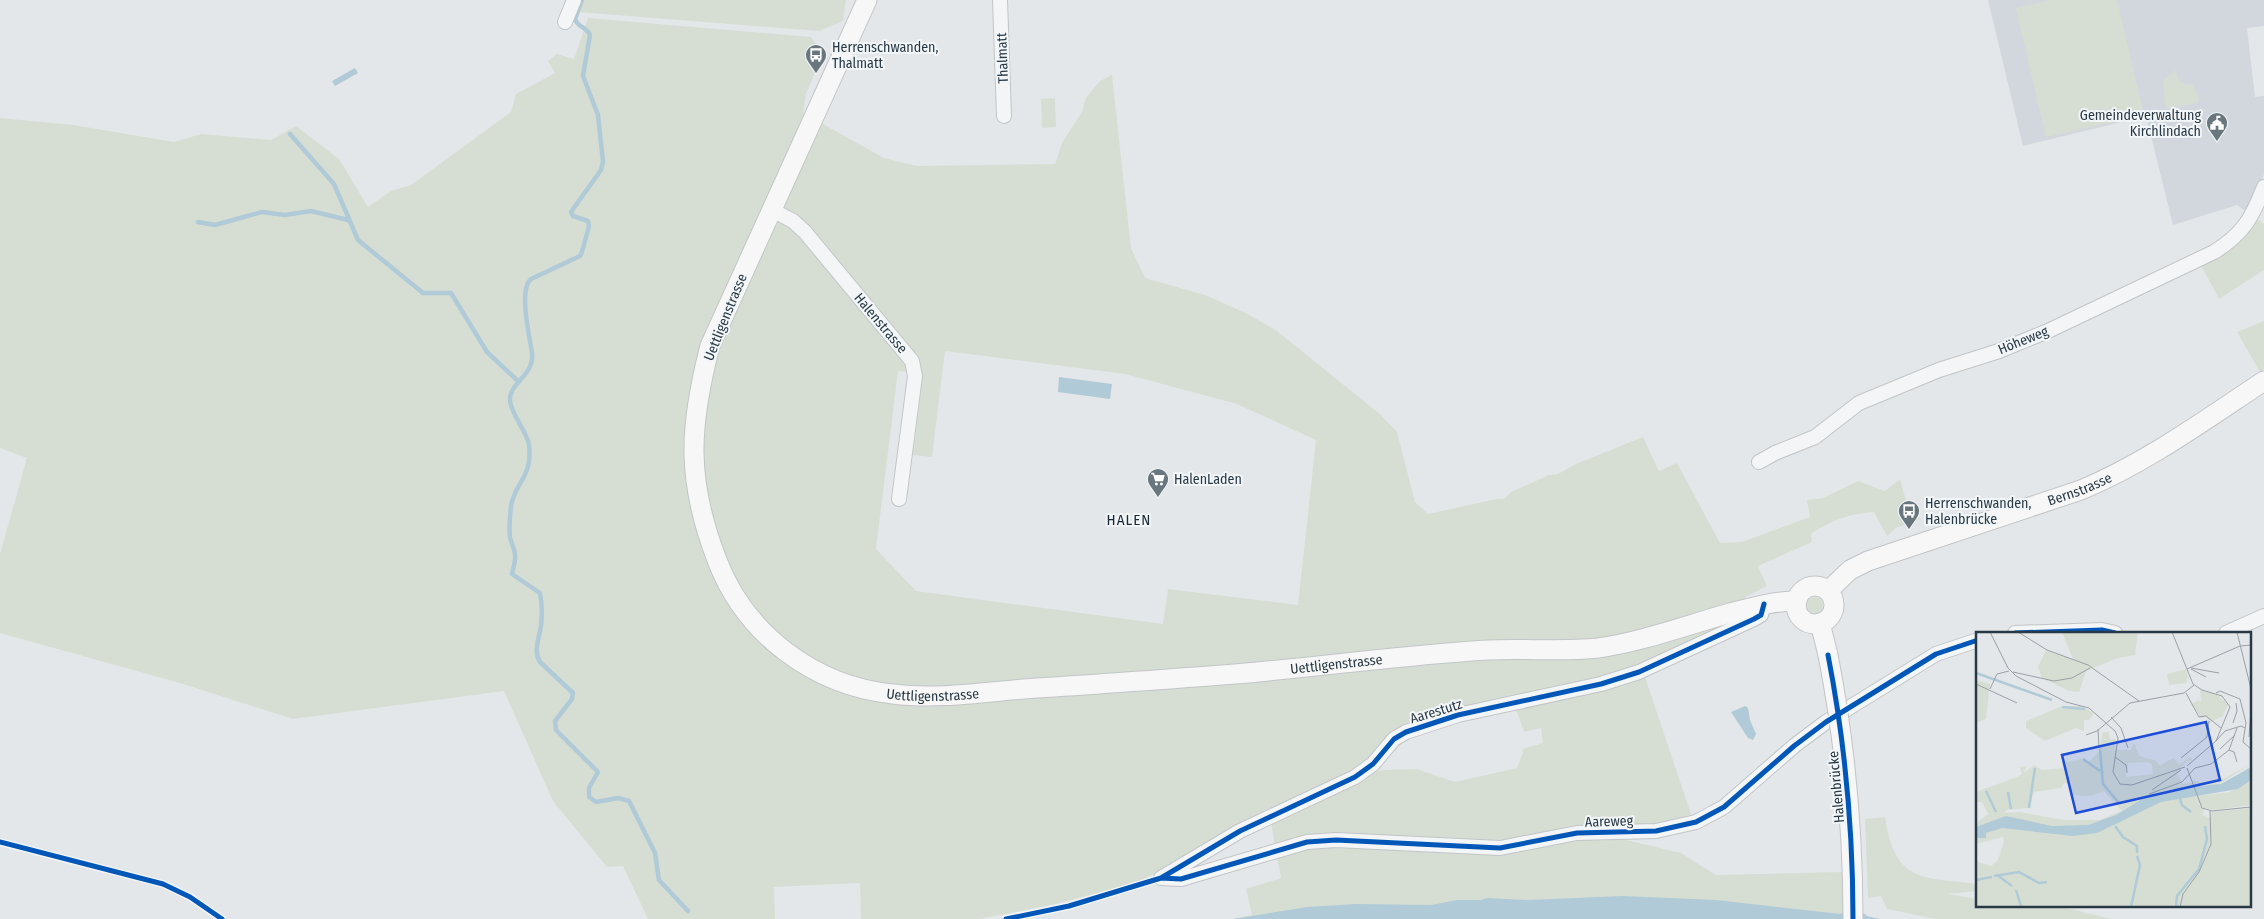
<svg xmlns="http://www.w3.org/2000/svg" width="2264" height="919" viewBox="0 0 2264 919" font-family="'Fira Sans Condensed',sans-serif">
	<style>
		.built { fill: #d1d7dd }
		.green { fill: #d6ded4; fill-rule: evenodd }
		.water { fill: #b0cad7 }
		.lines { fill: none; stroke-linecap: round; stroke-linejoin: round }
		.stream { stroke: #b0cad7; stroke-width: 4.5 }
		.minor-casing { stroke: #c2c5c7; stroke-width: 16 }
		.secondary-casing { stroke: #c2c5c7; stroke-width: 21 }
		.minor { stroke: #f3f5f6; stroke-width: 14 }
		.secondary { stroke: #f7f7f7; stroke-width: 19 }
		.secondary-bridge-casing { stroke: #c2c5c7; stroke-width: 21; stroke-linecap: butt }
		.secondary-bridge { stroke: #f7f7f7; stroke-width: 19 }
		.cycleway-casing { stroke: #f2f6f8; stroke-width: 8 }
		.cycleway { stroke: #0057b8; stroke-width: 5 }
		.labels { text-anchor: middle; stroke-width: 4; stroke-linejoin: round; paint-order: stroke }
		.poi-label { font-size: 14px; fill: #283945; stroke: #f2f6f8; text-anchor: start }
		.street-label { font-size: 14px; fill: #283945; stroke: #f2f6f8 }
		.neighbourhood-label { font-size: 15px; letter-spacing: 1px; fill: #1a2936; stroke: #f2f6f8 }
		.inset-river { fill: none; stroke: #b0cad7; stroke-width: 2.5 }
		.inset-road { fill: none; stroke: #99a1a7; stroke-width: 1 }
		.view { fill: #1d4ed8; fill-opacity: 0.15; stroke: #1d4ed8; stroke-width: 2.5 }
		.inset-edge { fill: none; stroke: #283945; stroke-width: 2.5 }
	</style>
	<rect width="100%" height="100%" fill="#e4e7e9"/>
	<!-- built -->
	<path class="built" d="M 1988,0 L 2264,0 L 2264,26 L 2247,28 L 2255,97 L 2264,96 L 2264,174 L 2248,213 L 2237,205 L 2173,225 L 2146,116 L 2023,146 Z"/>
	<!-- green -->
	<path class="green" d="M 583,0 L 846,0 L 843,21 L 819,31 L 578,12 Z
		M 2052,0 L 2117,0 L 2144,115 L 2046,137 L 2016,8 Z
		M 588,18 L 811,37 L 823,54 L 806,94 L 803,113 L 884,158 L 917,166 L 1055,164 L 1062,143 L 1082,112 L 1086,98 L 1100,81 L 1112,75 L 1131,248 L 1145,278 L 1205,295 L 1248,314 L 1277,331 L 1381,415 L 1397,432 L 1415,502 L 1428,514 L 1496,499 L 1504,499 L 1511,492 L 1549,475 L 1558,474 L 1576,464 L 1643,437 L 1659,471 L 1677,463 L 1720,543 L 1742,542 L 1810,517 L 1807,500 L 1823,498 L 1858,481 L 1885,491 L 1900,479 L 1907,504 L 1921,519 L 1896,528 L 1887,536 L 1874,512 C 1852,513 1829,521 1811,534 L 1812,542 L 1758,566 L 1767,586 L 1745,597 L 1754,614 L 1642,663 L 1605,676 L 1457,710 L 1398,729 L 1381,743 L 1356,771 L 1136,883 L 1047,906 L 978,919 L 861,919 L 860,883 L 774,887 L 775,919 L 648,919 L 623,866 L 607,867 L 553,801 L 504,691 L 293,719 L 180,683 L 0,633 L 0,554 L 27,458 L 0,448 L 0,118 L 74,125 L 174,142 L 201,134 L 271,140 L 296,126 L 339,159 L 368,207 L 391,191 L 411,185 L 511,112 L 516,94 L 555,73 L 548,61 L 557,54 L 574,59 ZM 945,351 L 1125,374 L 1237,404 L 1316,440 L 1298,605 L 1168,589 L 1163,624 L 916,591 L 876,549 L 898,371 L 923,374 L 913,455 L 932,457 Z
		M 2176,70 C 2177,80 2182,87 2193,84 L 2199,99 L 2198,103 L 2166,108 L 2163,80 Z
		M 1055,98 L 1056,127 L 1042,128 L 1041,99 Z
		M 2256,218 L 2264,224 L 2264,270 L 2219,299 L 2200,263 Z
		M 2264,321 L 2264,369 L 2260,372 L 2237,332 Z
		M1807 605a8 8 0 1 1 16 0a8 8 0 1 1-16 0Z
		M 1645,677 L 1691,814 L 1670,825 L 1511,844 L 1275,847 L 1271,821 L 1369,774 L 1383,770 L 1417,769 L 1455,782 L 1517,768 L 1523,753 L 1522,749 L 1543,743 L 1541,728 L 1524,732 L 1515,706 Z
		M 1885,817 C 1895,883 1921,877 1978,884 L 1978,891 L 1948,894 L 1978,899 L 1978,905 L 2055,905 L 2111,919 L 1935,919 L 1887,909 L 1881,896 L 1868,898 L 1865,819 Z
		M 1609,836 L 1681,853 L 1716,875 L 1842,872 L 1844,903 L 1853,919 L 1233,919 L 1252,915 L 1246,889 L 1281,878 L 1276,852 L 1308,845 L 1419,849 Z"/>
	<!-- water -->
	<path class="water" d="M 355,68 L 358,73 L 335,86 L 332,81 Z
		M 1059,377 L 1112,384 L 1110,399 L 1058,392 Z
		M 1745,706 L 1748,708 L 1750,720 L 1756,734 L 1753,740 L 1748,738 L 1731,712 Z
		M 1622,896 L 1716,900 L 1840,914 L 1846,911 L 1865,914 L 1867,916 L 1880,919 L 1233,919 L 1307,907 L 1356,904 L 1432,905 L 1457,900 L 1481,900 L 1487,898 L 1528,900 Z"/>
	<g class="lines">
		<!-- stream -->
		<path class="stream" d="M 582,0 L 575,19 C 577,27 587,27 590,35 L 583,76 L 598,115 L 603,162 L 601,170 L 571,212 L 573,216 L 588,221 L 589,226 L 582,252 L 580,256 L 531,279 C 518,289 530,338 532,353 C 535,375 509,383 510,400 C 510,413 528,433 529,445 C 533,477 515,482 511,506 C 510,515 509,528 510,537 C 511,543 515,549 515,555 C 516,561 513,568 512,574 L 540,593 C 542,603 542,617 541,626 C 539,639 533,650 540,662 L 573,693 L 572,699 L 555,721 L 556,730 L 598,772 L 589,788 L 589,797 L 596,802 L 618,798 L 629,801 L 655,853 L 659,880 L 688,911
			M 290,134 L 334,184 L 358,240 L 423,293 L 451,293 L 487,352 L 519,382
			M 198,222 L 215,225 L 262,212 L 285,215 L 311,211 L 348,220"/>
		<!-- minor casing -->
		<g class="minor-casing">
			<path id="minor" d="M 1000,0 L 1004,116
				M 565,22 L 574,0
				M 772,210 L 793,221 L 805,232 L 912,361 L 915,376 L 899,499
				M 1759,462 L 1775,453 L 1815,437 L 1859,403 L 1939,370 L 1999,351 L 2048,331 L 2214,252 C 2243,234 2252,218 2264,187
				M 2015,633 L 2102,630 L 2115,633
				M 2226,633 L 2264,616
				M 1161,878 L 1181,879 L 1307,842 L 1336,840 L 1500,848 L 1577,833 L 1656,831 L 1696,822 L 1724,807 L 1794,746 L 1826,722 L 1936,654 L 1978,640
				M 1161,878 L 1240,831 L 1355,777 L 1373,764 L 1394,739 L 1406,732 L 1458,715 L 1601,684 L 1639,672 L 1754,619 L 1761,615 L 1764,604"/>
		</g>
		<!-- secondary casing -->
		<g class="secondary-casing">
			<g id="secondary">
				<path id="s1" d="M 867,0 L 710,346 C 689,427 686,480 717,560 C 745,634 814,686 893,694 C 940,700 990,691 1037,688 C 1103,684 1169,679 1235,674 C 1319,667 1403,655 1488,650 C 1524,648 1561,652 1598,648 C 1642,642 1687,625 1730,613 C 1753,607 1774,601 1797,601"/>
				<circle cx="1815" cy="605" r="19"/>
				<path id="s2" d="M 1828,591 L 1850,570 L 1868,561 L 2081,490 C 2146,463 2205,420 2264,381"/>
				<path d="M 1820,623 L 1828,655"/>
			</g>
		</g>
		<!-- minor -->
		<use href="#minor" class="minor"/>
		<!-- secondary -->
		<use href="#secondary" class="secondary"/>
		<!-- secondary-bridge casing -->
		<g class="secondary-bridge-casing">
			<path id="secondary-bridge" d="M 1828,655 C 1845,742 1853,830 1853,919"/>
		</g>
		<!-- secondary-bridge -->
		<use href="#secondary-bridge" class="secondary-bridge"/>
		<!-- cycleway casing -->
		<g class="cycleway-casing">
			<path id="cycleway" d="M 2015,633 L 2102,630 L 2115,633
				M 1828,655 C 1845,742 1853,830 1853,919
				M 0,842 L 163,884 L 190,897 L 222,919
				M 1161,878 L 1240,831 L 1355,777 L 1373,764 L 1394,739 L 1406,732 L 1458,715 L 1601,684 L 1639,672 L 1754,619 L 1761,615 L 1764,604
				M 1006,919 L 1069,906 L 1161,878 L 1181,879 L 1307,842 L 1336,840 L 1500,848 L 1577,833 L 1656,831 L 1696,822 L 1724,807 L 1794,746 L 1826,722 L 1936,654 L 1978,640"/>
		</g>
		<!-- cycleway -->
		<use href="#cycleway" class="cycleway"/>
	</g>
	<!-- icons -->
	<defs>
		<g id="bus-pin" transform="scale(1.125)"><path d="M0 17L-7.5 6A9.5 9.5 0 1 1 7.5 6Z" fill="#6a767e" stroke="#f2f6f8"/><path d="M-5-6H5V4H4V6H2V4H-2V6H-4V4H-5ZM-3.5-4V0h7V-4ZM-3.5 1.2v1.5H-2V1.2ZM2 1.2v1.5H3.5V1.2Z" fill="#fff"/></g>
		<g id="civic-pin" transform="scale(1.125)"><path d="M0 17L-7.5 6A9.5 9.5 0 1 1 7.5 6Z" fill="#6a767e" stroke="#f2f6f8"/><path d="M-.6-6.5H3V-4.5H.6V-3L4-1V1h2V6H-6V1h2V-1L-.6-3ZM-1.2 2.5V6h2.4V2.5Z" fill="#fff"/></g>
		<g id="supermarket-pin" transform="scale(1.125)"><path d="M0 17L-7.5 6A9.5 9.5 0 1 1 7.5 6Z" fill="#6a767e" stroke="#f2f6f8"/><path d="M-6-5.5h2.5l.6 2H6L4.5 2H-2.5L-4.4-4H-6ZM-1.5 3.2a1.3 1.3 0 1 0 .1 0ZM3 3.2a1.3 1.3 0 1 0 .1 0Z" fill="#fff"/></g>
	</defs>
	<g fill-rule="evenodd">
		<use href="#bus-pin" x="816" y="55"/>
		<use href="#civic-pin" x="2217" y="123"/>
		<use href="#supermarket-pin" x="1158" y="479"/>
		<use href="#bus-pin" x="1909" y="511"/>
	</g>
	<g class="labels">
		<!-- poi labels -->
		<g class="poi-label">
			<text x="832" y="52">Herrenschwanden,<tspan x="832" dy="16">Thalmatt</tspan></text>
			<text x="2201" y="120" text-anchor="end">Gemeindeverwaltung<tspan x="2201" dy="16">Kirchlindach</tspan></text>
			<text x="1174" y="484">HalenLaden</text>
			<text x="1925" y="508">Herrenschwanden,<tspan x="1925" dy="16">Halenbrücke</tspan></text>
		</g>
		<!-- street labels -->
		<g class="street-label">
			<text transform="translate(1002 58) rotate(-92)" y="5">Thalmatt</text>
			<text transform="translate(725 317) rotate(-68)" y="5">Uettligenstrasse</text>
			<text transform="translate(881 323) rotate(50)" y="5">Halenstrasse</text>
			<text transform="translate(2023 340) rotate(-22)" y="5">Höheweg</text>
			<text dy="5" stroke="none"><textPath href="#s2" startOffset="274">Bernstrasse</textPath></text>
			<text dy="5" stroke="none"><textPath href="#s1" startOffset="1276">Uettligenstrasse</textPath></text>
			<text dy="5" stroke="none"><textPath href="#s1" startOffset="871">Uettligenstrasse</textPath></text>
			<text transform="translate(1436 711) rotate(-17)" y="5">Aarestutz</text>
			<text transform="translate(1836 787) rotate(-95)" y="5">Halenbrücke</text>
			<text transform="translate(1609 821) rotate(-2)" y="5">Aareweg</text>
		</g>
		<!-- neighbourhood labels -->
		<g class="neighbourhood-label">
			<text x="1129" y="525">HALEN</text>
		</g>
	</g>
	<!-- overview -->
	<g transform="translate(1976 632)">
		<rect width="275" height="275" fill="#e4e7e9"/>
		<path d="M 86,0 L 162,0 L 159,23 L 142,26 L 110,39 L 103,60 L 93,59 L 66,46 L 62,35 L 70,18 L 97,27 ZM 210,37 L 213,48 L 211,45 L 211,51 L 193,53 L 191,42 ZM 0,48 L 14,52 L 10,87 L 0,91 ZM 224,58 L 241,63 L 252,72 L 247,84 L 232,91 L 231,84 L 225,86 L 216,72 L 222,68 L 225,70 ZM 86,74 L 105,74 L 118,81 L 113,88 L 108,88 L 108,99 L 100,96 L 69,109 L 50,96 L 50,89 ZM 126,100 L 133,100 L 134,107 L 140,107 L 139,118 L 155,118 L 158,111 L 163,124 L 180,129 L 184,134 L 197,126 L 204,132 L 214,125 L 216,128 L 210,130 L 201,142 L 206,150 L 201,152 L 216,151 L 220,164 L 254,160 L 275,148 L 275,173 L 238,178 L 228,176 L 220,168 L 228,178 L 227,183 L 234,186 L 235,180 L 275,176 L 275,275 L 0,275 L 0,229 L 15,234 L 22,228 L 28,209 L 27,205 L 0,212 L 0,191 L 12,182 L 6,170 L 0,170 L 0,160 L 41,145 L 46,142 L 44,135 L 50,134 L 48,141 L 58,133 L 66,138 L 87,136 L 86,131 L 107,127 L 113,130 L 124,118 ZM 171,130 L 176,132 L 177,142 L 150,145 L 149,134 L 152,138 L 152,131 ZM 88,151 L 95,152 L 94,163 L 115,164 L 128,159 L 146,179 L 123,188 L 88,188 L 44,180 L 28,181 L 31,178 L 53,176 L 58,160 L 85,156 ZM 275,132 L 242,153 L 219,153 L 217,148 L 226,151 L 243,149 Z" fill="#d6ded4" fill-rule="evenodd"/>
		<path d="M 275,135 L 275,148 L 262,157 L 185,170 L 121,201 L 97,204 L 26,196 L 10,201 L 10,206 L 0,206 L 0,195 L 30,184 L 76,194 L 112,193 L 140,183 L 166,167 L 202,156 L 245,152 Z" fill="#b0cad7"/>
		<path class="inset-river" d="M 0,41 L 76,68M 86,75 L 109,77M 124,117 L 127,152 L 143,171M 107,127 L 124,139M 10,159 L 20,180M 32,160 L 35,177M 203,164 L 206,173 L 215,180M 53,176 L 59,136M 139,194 L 147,205 L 161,214 L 161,221M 21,243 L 36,254M 18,244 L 43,240 L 63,251 L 71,250M 0,248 L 16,245M 40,258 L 45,274M 155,275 L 164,233 L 161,224M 200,275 L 201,264 L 223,237 L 231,207 L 229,194"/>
		<path class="inset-road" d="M 14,0 L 32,36 L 40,44 L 90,70 L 113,76 L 139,99 L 142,106 L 137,140 L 144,152 L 156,153 L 209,135M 42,0 L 71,18 L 112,33 L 163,69M 196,0 L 217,52 L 226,58 L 246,64 L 254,75 L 240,109 L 211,134M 261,0 L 275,57M 215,36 L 243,41M 211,37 L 264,14 L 275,13M 215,37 L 230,45M 37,40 L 78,49 L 96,46 L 114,36M 0,52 L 41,71M 14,57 L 21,42 L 33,39M 210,61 L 223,85 L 230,84 L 245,96M 240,61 L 244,59 L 264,67 L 270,91 L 267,110 L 275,117M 135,85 L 145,96 L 152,116M 257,91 L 261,79 L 260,71M 122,97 L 123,116M 110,103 L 121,99 L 154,71 L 208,61 L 218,53M 273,105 L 275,78M 240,109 L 249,99 L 265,94 L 269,96M 244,117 L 259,103M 253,118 L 258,120 L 261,130M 139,125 L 150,133 L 151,141M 205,126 L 231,105 L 233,89M 211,136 L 226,176 L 236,179 L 275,175M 176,158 L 205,138M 173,162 L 206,150 L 219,136 L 235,132 L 253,118 L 261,96M 204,275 L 207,262 L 223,240 L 235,212 L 234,179"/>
		<path class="view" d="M 230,90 L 244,148 L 100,181 L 86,123 Z"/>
		<rect width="275" height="275" class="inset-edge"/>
	</g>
</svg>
